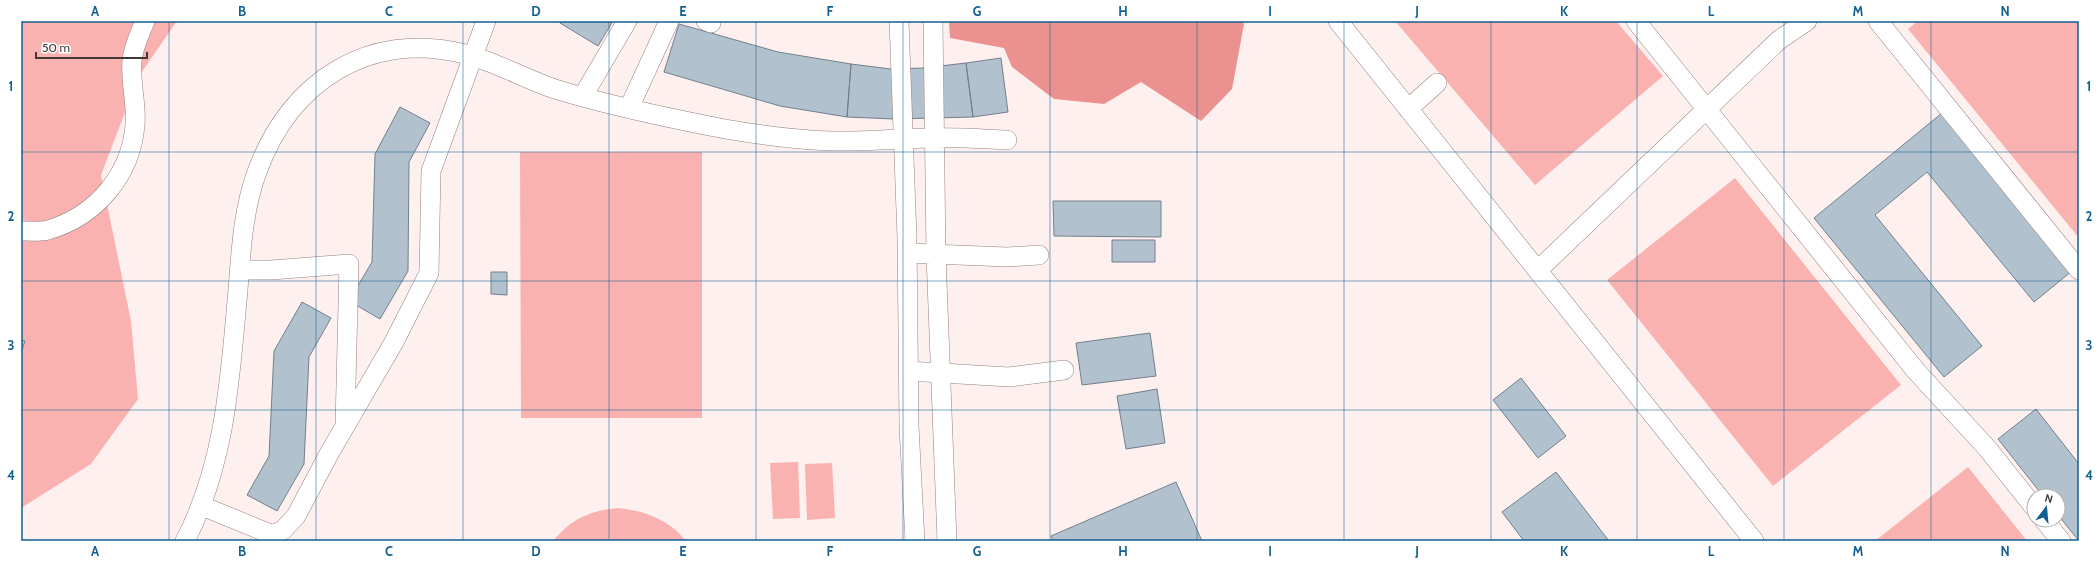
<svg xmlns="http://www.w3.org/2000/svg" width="2100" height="562" viewBox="0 0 2100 562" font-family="Cabin,sans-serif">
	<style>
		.green { fill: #fab2b0 }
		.forest { fill: #eb918f }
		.building { fill: #b2c1ce; stroke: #72808c }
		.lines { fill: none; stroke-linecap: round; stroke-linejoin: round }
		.minor-casing { stroke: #94807f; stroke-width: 20 }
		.minor { stroke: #fff; stroke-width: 19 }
		.grid { fill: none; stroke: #125f92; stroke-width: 1; stroke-opacity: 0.55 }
		.neatline { fill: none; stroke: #125f92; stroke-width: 1.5 }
		.grid-label { font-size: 13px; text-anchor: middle; font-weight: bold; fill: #125f92 }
	</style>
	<rect width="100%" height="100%" fill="#fdf0ef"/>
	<!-- green -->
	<path class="green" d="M 21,21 L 177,21 L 139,76 L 101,175 L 131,321 L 138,399 L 91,464 L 21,508 Z
		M 1395,21 L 1616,21 L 1663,76 L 1535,185 Z
		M 1918,21 L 2079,21 L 2079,238 L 1908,29 Z
		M 520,152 L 702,152 L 702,418 L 521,418 Z
		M 1735,178 L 1901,385 L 1773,486 L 1607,280 Z
		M 798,462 L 800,518 L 773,519 L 770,463 Z
		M 832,463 L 835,518 L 807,520 L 805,464 Z
		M 1968,467 L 2027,541 L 1875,541 Z
		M 617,508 C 643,510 670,520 686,541 L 553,541 C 573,518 587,512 617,508 Z"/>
	<!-- forest -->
	<path class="forest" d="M 949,21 L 1241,21 L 1244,24 L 1232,89 L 1201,121 L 1141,82 L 1104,104 L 1054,99 L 1012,67 L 1004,48 L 950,38 Z"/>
	<!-- building -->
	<path class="building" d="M 561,21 L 613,21 L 598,46 L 560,23 Z
		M 679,24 L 778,52 L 851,64 L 847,117 L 780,106 L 664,72 Z
		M 1001,58 L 1008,112 L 973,117 L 966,63 Z
		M 966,63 L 973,117 L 894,119 L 847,117 L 851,64 L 891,69 L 923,68 Z
		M 400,107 L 430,123 L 409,162 L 408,271 L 380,319 L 349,301 L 372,262 L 375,154 Z
		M 1942,113 L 2072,271 L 2034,302 L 1927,172 L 1875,215 L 1982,346 L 1944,377 L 1814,218 Z
		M 1053,201 L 1161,201 L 1161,237 L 1054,236 Z
		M 1112,240 L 1155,240 L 1155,262 L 1112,262 Z
		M 491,272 L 507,272 L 507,295 L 491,294 Z
		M 302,302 L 331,318 L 309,357 L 304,464 L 277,511 L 247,495 L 269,456 L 274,351 Z
		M 1150,333 L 1156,376 L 1082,385 L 1076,343 Z
		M 21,340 L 25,341 L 21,353 Z
		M 1521,378 L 1566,436 L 1538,458 L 1493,400 Z
		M 1157,389 L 1165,443 L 1126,449 L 1117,396 Z
		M 2036,409 L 2079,464 L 2079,541 L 2058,515 L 2058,496 L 2043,496 L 1998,439 Z
		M 1556,472 L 1609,541 L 1524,541 L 1502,512 Z
		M 1176,482 L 1202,541 L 1053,541 L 1051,536 Z"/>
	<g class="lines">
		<!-- minor casing -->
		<g class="minor-casing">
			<path id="minor" d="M 706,21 L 711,23
				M 899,21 L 907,238 L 909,426 L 915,541
				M 933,21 L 936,255 L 947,541
				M 1338,21 L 1754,541
				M 1636,21 L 1916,371 L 1987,448 L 2034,507
				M 1878,21 L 2079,270
				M 583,96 L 627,21
				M 629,108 L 669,21
				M 1408,109 L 1437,83
				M 21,231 C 29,231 40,232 48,230 C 96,216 131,175 135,125 C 137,104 130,82 132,61 C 133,47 140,34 145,21
				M 907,253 L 1007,257 L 1039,255
				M 239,270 L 271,270 L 349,264 L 345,425
				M 1538,270 L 1779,40 L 1807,21
				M 908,371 L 1009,377 L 1064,370
				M 202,506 L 273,535 L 283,530 L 296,516 L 330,452 L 394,342 L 429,273 L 431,171 L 486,21
				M 2044,520 L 2061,541
				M 185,541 C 226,462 230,377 238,290 C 241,250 243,210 257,172 C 290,81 369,30 465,54 C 496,62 525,79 555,89 C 610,106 668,118 725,129 C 760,135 797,140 833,141 C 867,142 901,138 935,138 C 959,137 983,139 1007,140"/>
		</g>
		<!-- minor -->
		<use href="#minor" class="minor"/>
	</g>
	<!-- grid -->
	<path class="grid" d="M 169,21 L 169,541M 316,21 L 316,541M 463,21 L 463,541M 609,21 L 609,541M 756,21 L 756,541M 903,21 L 903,541M 1050,21 L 1050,541M 1197,21 L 1197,541M 1344,21 L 1344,541M 1491,21 L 1491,541M 1637,21 L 1637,541M 1784,21 L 1784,541M 1931,21 L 1931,541M 21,152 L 2079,152M 21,281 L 2079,281M 21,410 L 2079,410"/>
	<!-- border -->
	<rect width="2100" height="562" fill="none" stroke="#ffffff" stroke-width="44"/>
	<!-- north arrow -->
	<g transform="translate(2046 508) rotate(16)"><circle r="19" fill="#ffffff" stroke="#b3afaf"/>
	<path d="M0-3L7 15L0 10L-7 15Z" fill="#125f92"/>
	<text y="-6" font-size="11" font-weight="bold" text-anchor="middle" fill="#413838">N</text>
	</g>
	<!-- scale -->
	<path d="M36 52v6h111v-6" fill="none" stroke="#413838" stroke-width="2"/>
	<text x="42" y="52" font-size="12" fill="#413838" stroke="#ffffff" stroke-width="3" paint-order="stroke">50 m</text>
	<rect x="22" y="22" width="2056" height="518" class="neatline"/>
	<g class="grid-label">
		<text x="95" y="16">A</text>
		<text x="242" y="16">B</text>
		<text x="389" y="16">C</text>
		<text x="536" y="16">D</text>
		<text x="683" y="16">E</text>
		<text x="830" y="16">F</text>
		<text x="977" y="16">G</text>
		<text x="1123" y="16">H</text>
		<text x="1270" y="16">I</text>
		<text x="1417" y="16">J</text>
		<text x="1564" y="16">K</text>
		<text x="1711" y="16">L</text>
		<text x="1858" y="16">M</text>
		<text x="2005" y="16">N</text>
		<text x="11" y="91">1</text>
		<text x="2089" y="91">1</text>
		<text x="11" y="221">2</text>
		<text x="2089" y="221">2</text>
		<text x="11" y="350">3</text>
		<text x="2089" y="350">3</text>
		<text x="11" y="480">4</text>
		<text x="2089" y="480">4</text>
		<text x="95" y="556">A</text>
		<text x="242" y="556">B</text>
		<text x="389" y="556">C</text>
		<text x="536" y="556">D</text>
		<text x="683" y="556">E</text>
		<text x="830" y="556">F</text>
		<text x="977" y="556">G</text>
		<text x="1123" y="556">H</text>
		<text x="1270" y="556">I</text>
		<text x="1417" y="556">J</text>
		<text x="1564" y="556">K</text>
		<text x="1711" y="556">L</text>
		<text x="1858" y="556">M</text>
		<text x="2005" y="556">N</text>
	</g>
</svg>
